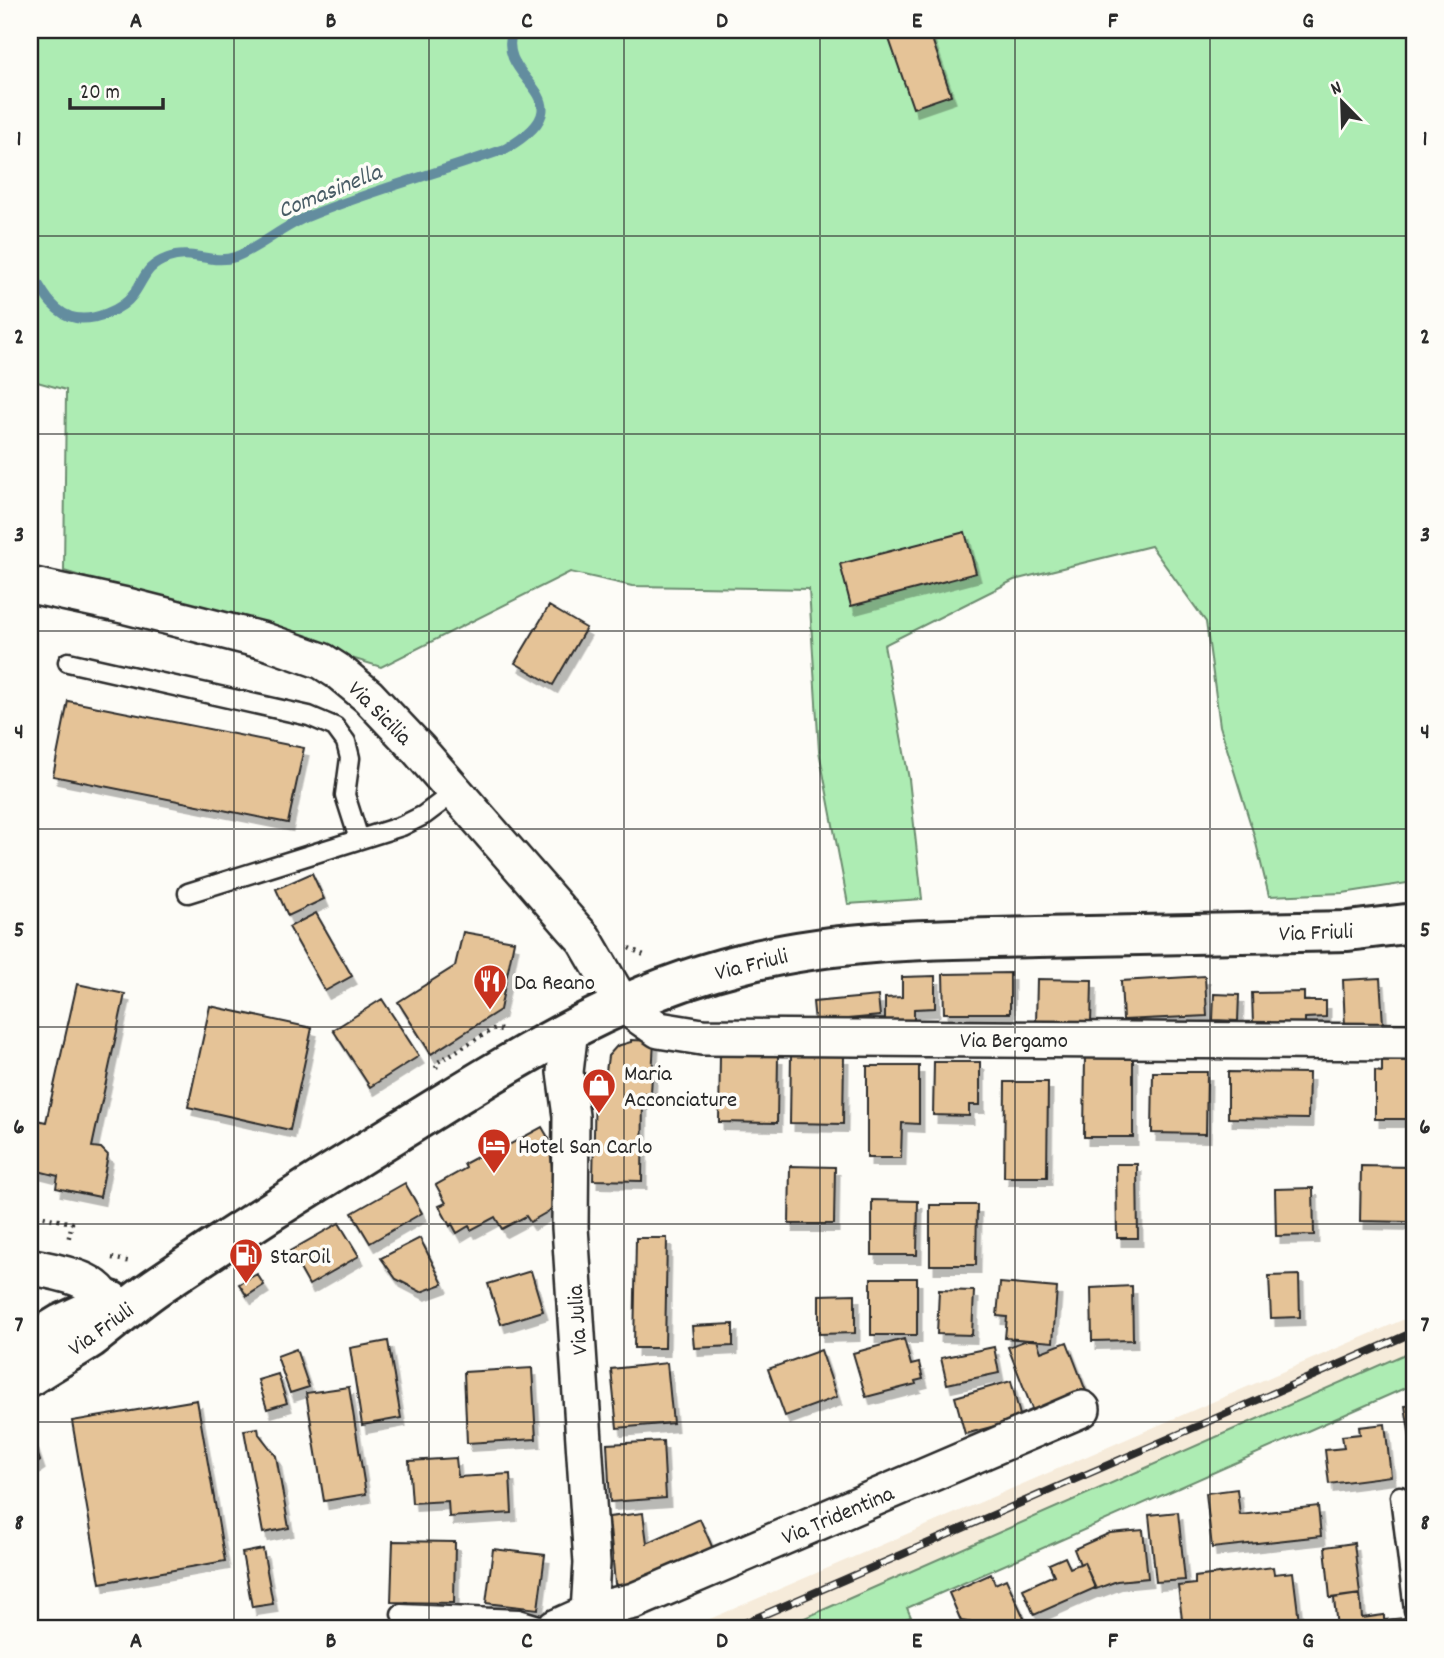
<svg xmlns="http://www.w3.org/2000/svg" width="1444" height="1658" viewBox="0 0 1444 1658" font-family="Dekko,sans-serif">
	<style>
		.built { fill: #f6ebda }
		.green { fill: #adecb3; stroke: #6c8c6f; stroke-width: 2 }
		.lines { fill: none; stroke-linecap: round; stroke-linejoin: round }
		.stream { stroke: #648d9f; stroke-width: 10 }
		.building { fill: #e5c397; stroke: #2b2b2b; stroke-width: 2; filter: url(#shadow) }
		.lane-casing { stroke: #2b2b2b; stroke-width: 23 }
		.street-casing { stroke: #2b2b2b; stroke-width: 40 }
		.secondary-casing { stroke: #2b2b2b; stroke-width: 44 }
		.path { stroke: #2b2b2b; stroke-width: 4.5; stroke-dasharray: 2 5; stroke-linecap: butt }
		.lane { stroke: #fdfcf7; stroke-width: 18 }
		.street { stroke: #fdfcf7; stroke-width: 35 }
		.secondary { stroke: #fdfcf7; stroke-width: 38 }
		.rail-casing { stroke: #2b2b2b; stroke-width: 8 }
		.rail { stroke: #fdfcf7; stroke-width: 5; stroke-dasharray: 16; stroke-linecap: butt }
		.grid { fill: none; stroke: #2b2b2b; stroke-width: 2; stroke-opacity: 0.55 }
		.labels { text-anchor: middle; stroke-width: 7; stroke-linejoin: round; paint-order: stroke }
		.street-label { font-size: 23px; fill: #2b2b2b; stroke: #fdfcf7 }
		.poi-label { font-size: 23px; fill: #2b2b2b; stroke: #fdfcf7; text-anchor: start }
		.water-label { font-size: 24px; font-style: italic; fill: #485c65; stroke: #fdfcf7 }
		.neatline { fill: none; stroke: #2b2b2b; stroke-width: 2.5 }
		.grid-label { font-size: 23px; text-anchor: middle; font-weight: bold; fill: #2b2b2b }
	</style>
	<defs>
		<filter id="shadow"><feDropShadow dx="4.5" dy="8" stdDeviation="0" flood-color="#0004"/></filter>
	</defs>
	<rect width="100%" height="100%" fill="#fdfcf7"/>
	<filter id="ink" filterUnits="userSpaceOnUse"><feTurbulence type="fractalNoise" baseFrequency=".0143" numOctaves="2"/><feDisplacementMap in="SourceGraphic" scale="14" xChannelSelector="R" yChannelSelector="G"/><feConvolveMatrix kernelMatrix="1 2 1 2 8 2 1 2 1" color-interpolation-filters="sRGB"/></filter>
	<g filter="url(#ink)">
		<!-- built -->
		<path class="built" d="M 1414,1315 L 1414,1350 L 782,1628 L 689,1628 Z"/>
		<!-- green -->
		<path class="green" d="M 30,30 L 1414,30 L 1414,882 L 1343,893 L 1269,896 L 1254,835 L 1220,726 L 1206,622 L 1151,546 L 1014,580 L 884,645 L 909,779 L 922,899 L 848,904 L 819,751 L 809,589 L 632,586 L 570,572 L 381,667 L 64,571 L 66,390 L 30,380 Z
			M 1414,1350 L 1414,1384 L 907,1608 L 911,1617 L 878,1628 L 782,1628 Z"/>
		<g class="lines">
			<!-- stream -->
			<path class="stream" d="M 30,270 C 41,288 52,314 76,318 C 94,321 122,310 133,295 C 146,277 144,267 168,258 C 191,249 212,265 235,257 C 261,247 283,226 309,216 C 373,190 441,172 505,149 C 595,97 492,82 513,30"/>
		</g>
		<!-- building -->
		<path class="building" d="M 886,30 L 929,30 L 951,95 L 913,108 Z
			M 965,532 L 976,573 L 851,606 L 840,564 Z
			M 549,606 L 586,628 L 553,685 L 515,663 Z
			M 68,701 L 304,748 L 288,823 L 53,776 Z
			M 312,873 L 324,899 L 288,916 L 276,889 Z
			M 316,913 L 352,976 L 325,991 L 289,927 Z
			M 463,932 L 514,941 L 500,1010 L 431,1054 L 398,1002 L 455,966 Z
			M 1010,973 L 1010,1013 L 944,1013 L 943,974 Z
			M 935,976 L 935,1008 L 914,1009 L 914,1020 L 885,1021 L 885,998 L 902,997 L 902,977 Z
			M 1205,976 L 1207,1016 L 1123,1020 L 1121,981 Z
			M 1380,978 L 1383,1024 L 1345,1027 L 1343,980 Z
			M 1037,979 L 1092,980 L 1091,1025 L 1036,1024 Z
			M 77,984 L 125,994 L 92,1147 L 101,1148 L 108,1155 L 100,1197 L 56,1188 L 58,1176 L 30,1169 L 30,1123 L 37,1120 L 46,1122 Z
			M 1304,992 L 1304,1001 L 1326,1001 L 1326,1017 L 1305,1018 L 1305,1024 L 1253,1025 L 1252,993 Z
			M 1214,994 L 1239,995 L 1238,1021 L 1213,1020 Z
			M 878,996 L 880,1016 L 815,1022 L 813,1002 Z
			M 382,999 L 419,1056 L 370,1087 L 333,1030 Z
			M 210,1006 L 312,1028 L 290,1130 L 188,1107 Z
			M 631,1040 L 654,1041 L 651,1093 L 643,1094 L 642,1181 L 593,1180 L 595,1087 L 604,1087 L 608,1056 L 617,1046 L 631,1042 Z
			M 720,1055 L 778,1056 L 777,1123 L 719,1122 Z
			M 791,1055 L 844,1056 L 843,1124 L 790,1123 Z
			M 1085,1055 L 1133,1055 L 1133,1137 L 1084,1137 Z
			M 1382,1060 L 1414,1061 L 1414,1119 L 1375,1119 L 1375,1071 L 1382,1072 Z
			M 934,1062 L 980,1062 L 980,1105 L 969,1105 L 969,1116 L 933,1115 Z
			M 867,1066 L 919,1066 L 919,1124 L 902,1123 L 901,1158 L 867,1158 Z
			M 1153,1072 L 1207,1072 L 1206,1134 L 1152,1133 Z
			M 1228,1072 L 1309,1073 L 1308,1119 L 1228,1118 Z
			M 1005,1082 L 1048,1082 L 1047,1177 L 1004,1177 Z
			M 542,1127 L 549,1139 L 556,1207 L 530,1222 L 526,1216 L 502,1229 L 495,1217 L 471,1230 L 469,1226 L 457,1233 L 452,1224 L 450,1226 L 439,1206 L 446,1203 L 436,1185 L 466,1168 L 464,1164 L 507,1141 L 509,1145 Z
			M 1116,1164 L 1137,1164 L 1138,1238 L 1117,1238 Z
			M 790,1166 L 835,1167 L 834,1224 L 789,1224 Z
			M 1361,1166 L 1411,1167 L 1410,1222 L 1360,1221 Z
			M 405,1183 L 422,1213 L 370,1243 L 352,1213 Z
			M 1313,1188 L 1314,1235 L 1276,1236 L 1275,1189 Z
			M 872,1200 L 918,1201 L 917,1255 L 872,1255 Z
			M 930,1205 L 977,1205 L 976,1265 L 930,1265 Z
			M 339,1223 L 359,1256 L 309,1285 L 290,1251 Z
			M 420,1238 L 443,1284 L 421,1292 L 396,1279 L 381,1258 Z
			M 636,1238 L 667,1238 L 665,1348 L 634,1348 Z
			M 531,1271 L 543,1311 L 501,1324 L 488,1284 Z
			M 257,1274 L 264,1285 L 247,1296 L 239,1284 Z
			M 1299,1275 L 1300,1317 L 1271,1318 L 1269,1276 Z
			M 871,1278 L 917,1278 L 917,1335 L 871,1335 Z
			M 1000,1283 L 1057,1288 L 1053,1342 L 1005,1338 L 1007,1317 L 997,1316 Z
			M 1132,1286 L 1133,1340 L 1092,1341 L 1091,1288 Z
			M 939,1290 L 974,1291 L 972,1335 L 937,1334 Z
			M 855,1294 L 855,1333 L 819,1334 L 819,1295 Z
			M 733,1324 L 733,1346 L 694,1348 L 692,1326 Z
			M 904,1339 L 911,1365 L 919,1363 L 923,1379 L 915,1381 L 916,1384 L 866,1397 L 853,1353 Z
			M 1027,1340 L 1037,1340 L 1041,1352 L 1067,1342 L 1087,1394 L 1034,1414 L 1008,1347 Z
			M 388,1341 L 401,1418 L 362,1425 L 350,1348 Z
			M 994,1347 L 999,1373 L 947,1384 L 941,1358 Z
			M 296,1349 L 309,1387 L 290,1393 L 277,1356 Z
			M 821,1350 L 837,1397 L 785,1416 L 768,1369 Z
			M 667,1363 L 673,1423 L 617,1428 L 611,1369 Z
			M 532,1368 L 536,1439 L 467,1443 L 464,1372 Z
			M 278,1374 L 287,1403 L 267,1409 L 258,1380 Z
			M 1011,1381 L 1021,1419 L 965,1434 L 955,1397 Z
			M 349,1387 L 366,1494 L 324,1501 L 306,1393 Z
			M 197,1400 L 225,1561 L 100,1583 L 72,1421 Z
			M 1414,1405 L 1414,1463 L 1405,1406 Z
			M 1385,1424 L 1391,1476 L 1329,1484 L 1325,1450 L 1344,1448 L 1342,1436 L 1360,1434 L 1359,1427 Z
			M 258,1428 L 259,1434 L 276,1456 L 289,1528 L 263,1533 L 244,1430 Z
			M 30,1431 L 40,1461 L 30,1468 Z
			M 663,1441 L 666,1498 L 610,1502 L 607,1444 Z
			M 456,1458 L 458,1477 L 510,1474 L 512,1513 L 449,1517 L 448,1501 L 412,1503 L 409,1461 Z
			M 1237,1489 L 1240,1515 L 1318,1506 L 1321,1536 L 1212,1548 L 1206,1493 Z
			M 1178,1512 L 1185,1580 L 1156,1582 L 1149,1515 Z
			M 643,1513 L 647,1543 L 700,1519 L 717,1558 L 638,1594 L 615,1584 L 609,1517 Z
			M 1143,1530 L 1148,1578 L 1117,1581 L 1096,1589 L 1084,1562 L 1080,1564 L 1074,1549 L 1110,1533 Z
			M 393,1541 L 455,1542 L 454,1603 L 391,1602 Z
			M 1354,1543 L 1360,1594 L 1330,1598 L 1325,1547 Z
			M 263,1549 L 273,1604 L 252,1607 L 242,1553 Z
			M 493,1549 L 545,1555 L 538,1609 L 486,1603 Z
			M 1065,1557 L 1070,1568 L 1084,1562 L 1095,1588 L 1034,1615 L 1023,1589 L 1054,1575 L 1049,1564 Z
			M 1273,1567 L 1274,1574 L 1293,1572 L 1299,1621 L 1284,1623 L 1285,1628 L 1183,1628 L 1178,1586 L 1195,1584 L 1195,1577 Z
			M 991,1574 L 995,1584 L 1006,1579 L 1025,1620 L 1005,1628 L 961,1621 L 949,1593 Z
			M 1360,1594 L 1362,1618 L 1384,1615 L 1384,1620 L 1404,1618 L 1405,1628 L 1337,1628 L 1334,1598 Z
			M 428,1623 L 428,1628 L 364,1628 L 364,1625 Z
			M 148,1624 L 197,1624 L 197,1628 L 148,1628 Z"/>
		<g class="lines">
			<!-- lane casing -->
			<g class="lane-casing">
				<path id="lane" d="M 68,662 L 309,716 L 335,727 L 346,742 L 350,758 L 345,795 L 359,839
					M 188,893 L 402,826 L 424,815 L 456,791
					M 1400,1496 L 1414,1610
					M 401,1614 L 519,1619 L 549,1628"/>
			</g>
			<!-- street casing -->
			<g class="street-casing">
				<path id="street" d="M 30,585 L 127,606 L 265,641 L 322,661 L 339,672 L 368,696 L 418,749 L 574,928 L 584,939 L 622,1004 L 659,1030 L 702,1037 L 1414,1042
					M 570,1029 L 565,1072 L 571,1116 L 570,1227 L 592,1563 L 588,1628
					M 30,1266 C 55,1273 103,1276 107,1308 L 92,1321
					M 555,1628 L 595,1610 L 634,1601 L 1082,1409"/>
			</g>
			<!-- secondary casing -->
			<g class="secondary-casing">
				<path id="secondary" d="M 30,1343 L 61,1324 L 111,1301
					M 30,1376 C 50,1363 71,1351 91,1338 C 114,1321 135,1301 159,1285 C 249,1224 341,1167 433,1110 C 532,1048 629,991 744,963 C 840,939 940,939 1038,937 C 1142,935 1245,933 1348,931 L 1414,923"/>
			</g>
			<!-- path -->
			<path class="path" d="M 629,948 L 646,956
				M 436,1068 L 438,1062 L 495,1028 L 501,1030
				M 30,1214 L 72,1223 L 68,1241
				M 112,1258 L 131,1262"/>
			<!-- lane -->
			<use href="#lane" class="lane"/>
			<!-- street -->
			<use href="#street" class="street"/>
			<!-- secondary -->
			<use href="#secondary" class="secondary"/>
			<!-- rail casing -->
			<g class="rail-casing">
				<path id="rail" d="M 733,1628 L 1414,1332"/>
			</g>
			<!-- rail -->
			<use href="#rail" class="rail"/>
		</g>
	</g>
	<!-- grid -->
	<path class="grid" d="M 234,30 L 234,1628M 429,30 L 429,1628M 624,30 L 624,1628M 820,30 L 820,1628M 1015,30 L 1015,1628M 1210,30 L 1210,1628M 30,236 L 1414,236M 30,434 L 1414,434M 30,631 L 1414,631M 30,829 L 1414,829M 30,1027 L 1414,1027M 30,1224 L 1414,1224M 30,1422 L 1414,1422"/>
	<!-- icons -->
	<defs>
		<g id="restaurant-pin" transform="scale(1.75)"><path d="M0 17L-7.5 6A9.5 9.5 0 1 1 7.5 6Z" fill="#c8321e" stroke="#fdfcf7"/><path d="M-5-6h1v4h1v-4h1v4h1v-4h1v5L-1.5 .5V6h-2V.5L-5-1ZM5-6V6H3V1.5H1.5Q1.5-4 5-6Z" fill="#fff"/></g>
		<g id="shop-pin" transform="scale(1.75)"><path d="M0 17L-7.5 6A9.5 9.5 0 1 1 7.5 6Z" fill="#c8321e" stroke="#fdfcf7"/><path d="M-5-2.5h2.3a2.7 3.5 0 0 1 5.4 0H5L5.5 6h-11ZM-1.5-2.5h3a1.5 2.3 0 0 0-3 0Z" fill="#fff"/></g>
		<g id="hotel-pin" transform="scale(1.75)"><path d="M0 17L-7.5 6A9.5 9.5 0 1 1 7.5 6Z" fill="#c8321e" stroke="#fdfcf7"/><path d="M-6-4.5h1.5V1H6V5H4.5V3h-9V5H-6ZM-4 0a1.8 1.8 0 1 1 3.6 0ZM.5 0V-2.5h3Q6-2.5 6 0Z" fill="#fff"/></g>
		<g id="fuel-pin" transform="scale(1.75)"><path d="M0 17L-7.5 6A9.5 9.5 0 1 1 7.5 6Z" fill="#c8321e" stroke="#fdfcf7"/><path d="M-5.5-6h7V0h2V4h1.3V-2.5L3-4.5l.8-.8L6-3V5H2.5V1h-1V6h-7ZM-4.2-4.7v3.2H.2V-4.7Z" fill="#fff"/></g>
	</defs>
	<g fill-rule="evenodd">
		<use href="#restaurant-pin" x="490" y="981"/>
		<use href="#shop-pin" x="599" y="1085"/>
		<use href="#hotel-pin" x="494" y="1145"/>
		<use href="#fuel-pin" x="246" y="1255"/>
	</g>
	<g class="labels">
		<!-- street labels -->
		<g class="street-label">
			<text transform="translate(381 712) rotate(45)" y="8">Via Sicilia</text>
			<text transform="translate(1316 931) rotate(-2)" y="8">Via Friuli</text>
			<text transform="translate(751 963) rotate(-14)" y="8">Via Friuli</text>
			<text x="1014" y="1047">Via Bergamo</text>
			<text transform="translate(576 1320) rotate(-94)" y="8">Via Julia</text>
			<text transform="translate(100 1328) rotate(-36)" y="8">Via Friuli</text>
			<text transform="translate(837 1514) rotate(-23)" y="8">Via Tridentina</text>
		</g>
		<!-- poi labels -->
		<g class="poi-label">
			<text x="514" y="989">Da Reano</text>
			<text x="624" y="1080">Maria<tspan x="624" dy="26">Acconciature</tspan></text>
			<text x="518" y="1153">Hotel San Carlo</text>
			<text x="270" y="1263">StarOil</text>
		</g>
		<!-- water labels -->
		<g class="water-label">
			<text transform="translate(329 190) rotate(-22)" y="8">Comasinella</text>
		</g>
	</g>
	<!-- margin -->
	<rect width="1444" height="1658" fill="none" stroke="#fdfcf7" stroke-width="77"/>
	<!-- north arrow -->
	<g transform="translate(1342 102) rotate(337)" stroke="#fdfcf7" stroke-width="5" paint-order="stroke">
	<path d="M0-5L12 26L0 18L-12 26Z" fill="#2b2b2b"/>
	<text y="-10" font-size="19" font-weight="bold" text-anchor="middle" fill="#2b2b2b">N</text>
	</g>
	<!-- scale -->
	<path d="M70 98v10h93v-10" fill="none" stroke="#2b2b2b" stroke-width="3.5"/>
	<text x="80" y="98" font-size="21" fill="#2b2b2b" stroke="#fdfcf7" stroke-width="5" paint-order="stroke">20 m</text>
	<rect x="38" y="38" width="1368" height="1582" class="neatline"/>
	<g class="grid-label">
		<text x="136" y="27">A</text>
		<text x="331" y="27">B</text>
		<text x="527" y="27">C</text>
		<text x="722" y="27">D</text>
		<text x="917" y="27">E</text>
		<text x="1113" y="27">F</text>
		<text x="1308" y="27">G</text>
		<text x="19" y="145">1</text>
		<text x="1425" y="145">1</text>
		<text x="19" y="343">2</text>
		<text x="1425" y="343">2</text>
		<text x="19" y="541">3</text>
		<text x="1425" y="541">3</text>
		<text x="19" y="738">4</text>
		<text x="1425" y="738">4</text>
		<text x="19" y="936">5</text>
		<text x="1425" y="936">5</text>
		<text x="19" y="1133">6</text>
		<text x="1425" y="1133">6</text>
		<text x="19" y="1331">7</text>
		<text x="1425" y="1331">7</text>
		<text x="19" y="1529">8</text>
		<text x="1425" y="1529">8</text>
		<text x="136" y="1647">A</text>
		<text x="331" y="1647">B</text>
		<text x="527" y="1647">C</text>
		<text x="722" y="1647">D</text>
		<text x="917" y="1647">E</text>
		<text x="1113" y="1647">F</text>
		<text x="1308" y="1647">G</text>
	</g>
</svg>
